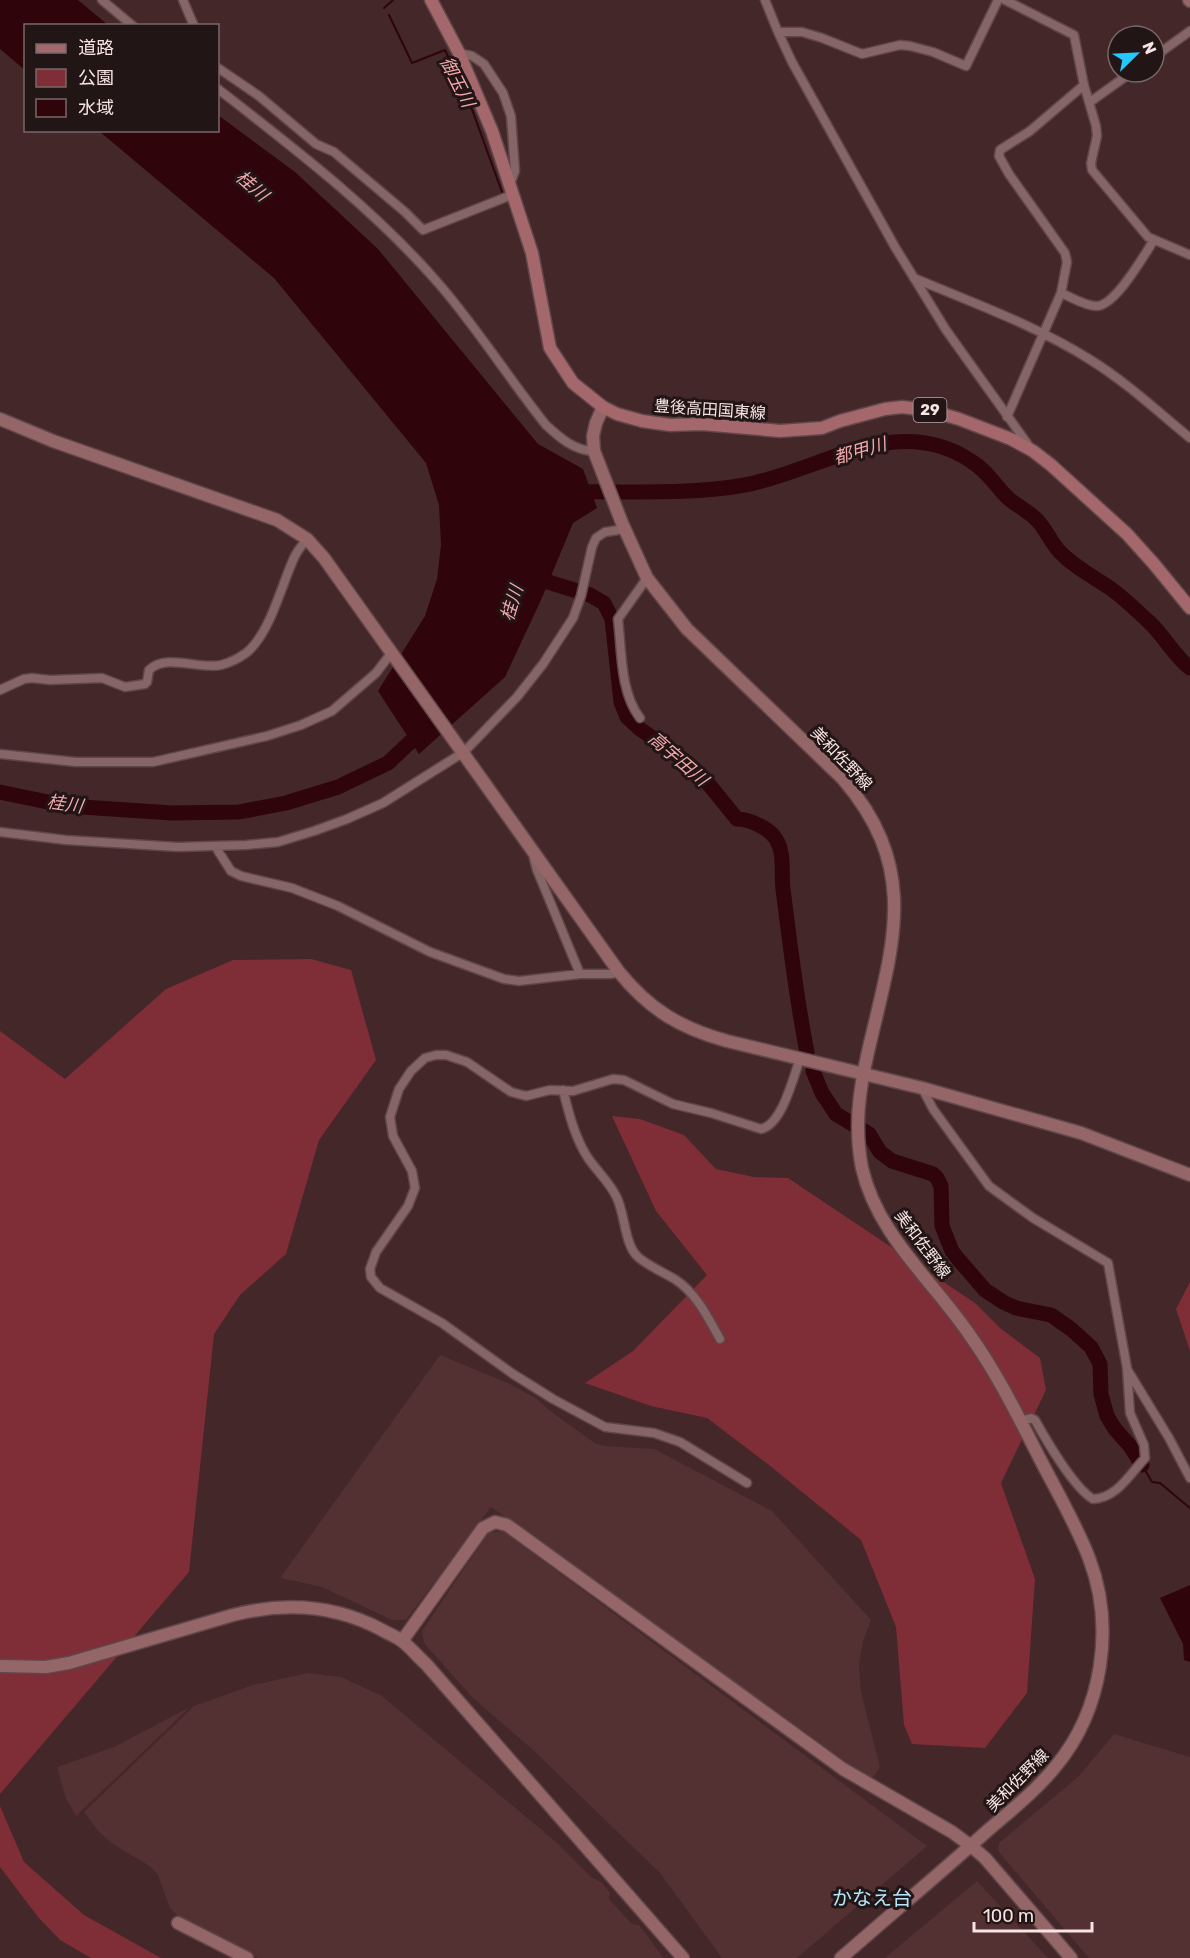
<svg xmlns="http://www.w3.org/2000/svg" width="1190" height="1958" viewBox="0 0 1190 1958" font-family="Rubik,'Noto Sans JP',sans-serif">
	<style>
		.built { fill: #533032 }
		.green { fill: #7f2d37 }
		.water { fill: #2f040a }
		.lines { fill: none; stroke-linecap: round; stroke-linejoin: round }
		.stream { stroke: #2f040a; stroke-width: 2 }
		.river { stroke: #2f040a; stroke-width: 15 }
		.street-casing { stroke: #604649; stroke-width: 11 }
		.secondary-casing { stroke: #604649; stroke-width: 15 }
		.primary-casing { stroke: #604649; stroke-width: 15 }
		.street { stroke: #866566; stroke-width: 8 }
		.secondary { stroke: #956668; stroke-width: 12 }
		.primary { stroke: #a4676b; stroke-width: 12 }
		.labels { text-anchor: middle; stroke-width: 6; stroke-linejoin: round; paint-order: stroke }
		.shield { fill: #221515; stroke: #b8a6a6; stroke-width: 1.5 }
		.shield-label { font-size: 15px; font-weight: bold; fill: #f8e4e4 }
		.street-label { font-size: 16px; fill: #f8e4e4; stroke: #221515 }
		.water-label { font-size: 18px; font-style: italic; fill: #f2a7aa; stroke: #221515 }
		.quarter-label { font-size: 20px; fill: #b3e5fb; stroke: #221515 }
	</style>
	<rect width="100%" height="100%" fill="#442729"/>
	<!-- built -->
	<path class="built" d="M 440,1355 L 510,1384 L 537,1399 L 549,1410 L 596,1444 L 606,1446 L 654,1449 L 772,1511 L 871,1620 L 863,1641 L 859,1664 L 861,1692 L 880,1767 L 875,1775 L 870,1779 L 491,1507 L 406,1620 L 392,1620 L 322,1587 L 280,1578 Z
		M 503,1531 L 927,1846 L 797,1958 L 722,1958 L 660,1873 L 533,1750 L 472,1697 L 424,1643 L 422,1631 L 488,1533 Z
		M 308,1673 L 341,1677 L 382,1696 L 556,1842 L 591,1877 L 601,1882 L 610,1893 L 609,1899 L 632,1924 L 639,1925 L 664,1958 L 258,1958 L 181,1919 L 170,1908 L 158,1875 L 151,1867 L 113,1844 L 100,1833 L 84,1812 L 194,1706 L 253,1685 Z
		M 190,1707 L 76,1816 L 66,1799 L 57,1767 L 114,1747 Z
		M 1114,1734 L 1190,1757 L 1190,1958 L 1089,1958 L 998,1851 L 999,1843 L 1078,1777 Z
		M 977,1881 L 1048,1958 L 885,1958 Z"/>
	<!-- green -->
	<path class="green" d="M 311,959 L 351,970 L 376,1060 L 319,1140 L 286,1254 L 240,1295 L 214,1334 L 189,1572 L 0,1794 L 0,1031 L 65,1079 L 166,989 L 233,960 Z
		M 612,1116 L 640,1119 L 684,1135 L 716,1169 L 754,1177 L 788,1178 L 975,1303 L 1000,1328 L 1040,1358 L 1046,1390 L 1001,1483 L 1035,1579 L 1027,1693 L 985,1748 L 912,1744 L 904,1725 L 896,1627 L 861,1540 L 769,1465 L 707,1418 L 651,1406 L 585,1383 L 633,1351 L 707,1275 L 656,1211 Z
		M 1190,1282 L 1190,1351 L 1176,1309 Z
		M 0,1806 L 24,1862 L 84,1915 L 161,1958 L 91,1958 L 60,1940 L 38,1917 L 0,1867 Z"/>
	<!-- water -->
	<path class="water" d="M 0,0 L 78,0 L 108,25 L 26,26 L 25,70 L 0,49 Z
		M 218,115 L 295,172 L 378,249 L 538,444 L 583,469 L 597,508 L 573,523 L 541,600 L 505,677 L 419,754 L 378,691 L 425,616 L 437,579 L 441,545 L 439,505 L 426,463 L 274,278 L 99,131 L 218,130 Z
		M 1190,1585 L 1190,1662 L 1184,1660 L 1183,1644 L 1160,1598 Z"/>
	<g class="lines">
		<!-- stream -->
		<path class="stream" d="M 384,8 L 393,0
			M 389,15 L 412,63 L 445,50 L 473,112 L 502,192
			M 1142,1465 L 1152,1482 L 1160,1483 L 1190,1508"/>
		<!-- river -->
		<path class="river" d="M 573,492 C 630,491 689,495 745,485 C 820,471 897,411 971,461 C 989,472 995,486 1009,499 C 1019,507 1030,512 1038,521 C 1046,530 1051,542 1059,551 C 1074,567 1092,576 1110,588 C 1124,598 1136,610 1148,621 C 1164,635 1173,655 1190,668
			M 529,576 L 590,595 L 604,603 L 612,619 L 621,702 L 627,717 L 640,729 L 688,763 L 702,776 L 737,819 C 749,819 769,828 776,839 C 785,854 781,872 783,889 C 790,943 796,998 807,1052
			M 0,792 L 67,806 L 172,813 L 239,812 L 286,803 L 338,787 L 388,763 L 424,729
			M 813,1071 L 822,1093 L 836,1114 L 869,1134 L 880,1152 L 892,1161 L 933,1174 L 937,1178 L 941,1186 L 942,1226 L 952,1251 L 959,1260 L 985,1290 L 1003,1302 L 1016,1308 L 1051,1315 L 1071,1329 L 1091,1347 L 1100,1364 L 1101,1394 L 1107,1416 L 1115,1429 L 1130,1446 L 1142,1465"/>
		<!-- street casing -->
		<g class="street-casing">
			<path id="street" d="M 102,0 L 133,26
				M 183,0 L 194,26
				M 765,0 L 778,32 L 792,62 L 895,247 L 946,330 L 1029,446
				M 1005,0 L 1074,35 L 1084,85 L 1096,126 L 1097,136 L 1091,163 L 1092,170 L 1148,237 L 1190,255
				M 778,32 L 802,32 L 822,38 L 862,54 L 900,45 L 910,46 L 933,52 L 966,66 L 998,0
				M 459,53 L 472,56 L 484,64 L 503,93 L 511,116 L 515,171 L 510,184
				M 1154,57 L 1190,31
				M 218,68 L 259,96 L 316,144 L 334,152 L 405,212 L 423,230 L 514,194
				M 218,89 C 295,149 374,209 439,284 C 478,329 509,379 546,425 C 560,438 575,451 594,451
				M 1090,102 L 1132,72
				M 914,278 C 973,303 1035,325 1089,359 C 1125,381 1157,411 1190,438
				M 1061,293 C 1071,297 1085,306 1096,306 C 1115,307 1144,255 1154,240
				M 1007,417 L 1061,293 L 1067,262 L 1065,253 L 1009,174 L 999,156 L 1000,150 L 1030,131 L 1084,85
				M 0,690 L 24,679 L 32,678 L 50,680 L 102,678 L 125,687 L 145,684 L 147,682 L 149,670 C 167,653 199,670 221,665 C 229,663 239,658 246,653 C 270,634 281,586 294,558 C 297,551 302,545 307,539
				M 640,718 C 620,692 622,652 618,619 L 647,578
				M 0,754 L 76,762 L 153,762 L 267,736 L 301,725 L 332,711 L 376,673 L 392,652
				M 0,832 L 66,840 L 178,847 L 246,845 L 278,842 L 314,831 L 347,819 L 383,803 L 464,752 L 517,697 L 543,664 L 573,618 L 581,596 L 592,547 L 596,538 L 605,532 L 625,529
				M 215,846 L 231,871 L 241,876 L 292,888 L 338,906 L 430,952 L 504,979 L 519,981 L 580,974 L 611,974 L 619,972
				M 536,855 L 534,859 L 537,870 L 580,974
				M 922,1088 L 933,1109 L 989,1186 L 1033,1218 L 1108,1263 L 1127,1368 L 1130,1413 L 1144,1445 L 1145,1458 C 1130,1474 1117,1498 1093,1499 C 1074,1488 1046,1440 1035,1420 L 1031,1418 L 1020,1421
				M 563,1090 C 569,1114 575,1138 588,1158 C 597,1171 609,1182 616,1196 C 625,1212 624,1243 637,1256 C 646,1265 665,1273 676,1280 C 697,1294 708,1318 720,1339
				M 1127,1369 L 1169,1438 L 1190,1478
				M 747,1483 L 680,1442 L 654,1433 L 605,1427 L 553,1399 L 513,1374 L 442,1323 L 380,1288 L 371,1277 L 370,1269 L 376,1252 L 408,1206 L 415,1188 L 412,1171 L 393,1136 L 390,1117 L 399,1089 L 411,1071 L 425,1058 L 436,1055 L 446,1055 L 467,1062 L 511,1092 L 526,1096 L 550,1090 L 573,1091 L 613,1079 L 624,1080 L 673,1104 L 711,1113 L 761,1129 C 782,1125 793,1078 800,1059"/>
		</g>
		<!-- secondary casing -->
		<g class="secondary-casing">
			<path id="secondary" d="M 1189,0 L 1190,1
				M 603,407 L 596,423 L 593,436 L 594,451 L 622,523 L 647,578 L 687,629 L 843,779 C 922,871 892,947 868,1052 C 859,1091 854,1128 862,1168 C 877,1234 932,1280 969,1334 C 997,1373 1018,1416 1040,1459 C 1057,1492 1076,1524 1089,1558 C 1115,1626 1103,1709 1056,1766 C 1036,1791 1010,1811 986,1832 C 938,1875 889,1916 841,1958
				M 0,419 L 53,441 L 277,520 L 307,539 L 324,558 L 619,972 C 650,1010 680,1028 727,1041 L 922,1088 L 1081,1133 L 1190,1175
				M 402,1641 L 483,1528 L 495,1522 L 507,1525 L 843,1769 L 952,1832 L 971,1846 L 985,1858 L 1071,1958
				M 0,1666 L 46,1667 L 69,1663 L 233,1615 C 284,1602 335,1605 382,1630 C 389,1634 397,1637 402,1641 C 411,1648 418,1657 426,1664 L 683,1958
				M 178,1923 L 247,1958"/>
		</g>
		<!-- primary casing -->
		<g class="primary-casing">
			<path id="primary" d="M 431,0 L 459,53 L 492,131 L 532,253 L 550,348 L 573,383 L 603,407 L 617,414 L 642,421 L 670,425 L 702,424 L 780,431 L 822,428 L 840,421 L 885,409 L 902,407 L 928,410 L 959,419 L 1011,439 L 1033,451 L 1051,465 L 1127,534 L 1154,564 L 1190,608"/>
		</g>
		<!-- street -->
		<use href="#street" class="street"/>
		<!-- secondary -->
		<use href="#secondary" class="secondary"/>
		<!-- primary -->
		<use href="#primary" class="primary"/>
	</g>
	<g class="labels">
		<!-- shield labels -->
		<rect class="shield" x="913.5" y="398" width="33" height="24" rx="4.5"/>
		<g class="shield-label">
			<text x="930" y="415">29</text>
		</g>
		<!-- street labels -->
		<g class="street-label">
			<text transform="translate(710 409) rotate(4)" y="6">豊後高田国東線</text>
			<text transform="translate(842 758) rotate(46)" y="6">美和佐野線</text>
			<text transform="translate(923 1244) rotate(53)" y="6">美和佐野線</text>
			<text transform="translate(1017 1780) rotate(-45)" y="6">美和佐野線</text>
		</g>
		<!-- water labels -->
		<g class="water-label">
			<text transform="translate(457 82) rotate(63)" y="6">御玉川</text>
			<text transform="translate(252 186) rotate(41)" y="6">桂川</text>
			<text transform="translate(860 451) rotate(-16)" y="6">都甲川</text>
			<text transform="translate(512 603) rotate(-73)" y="6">桂川</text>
			<text transform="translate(678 759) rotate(41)" y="6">高宇田川</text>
			<text transform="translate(65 804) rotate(8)" y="6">桂川</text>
		</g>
		<!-- quarter labels -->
		<g class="quarter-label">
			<text x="872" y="1905">かなえ台</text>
		</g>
	</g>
	<!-- legend -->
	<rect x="24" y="24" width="195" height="108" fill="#221515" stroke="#786868" stroke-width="1.5"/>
	<rect x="36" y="44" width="30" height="9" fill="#a4676b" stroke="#786868" stroke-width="1.5"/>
	<text x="78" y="54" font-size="18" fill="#f8e4e4">道路</text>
	<rect x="36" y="69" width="30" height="18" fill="#7f2d37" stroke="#786868" stroke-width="1.5"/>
	<text x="78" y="84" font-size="18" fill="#f8e4e4">公園</text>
	<rect x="36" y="99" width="30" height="18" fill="#2f040a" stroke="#786868" stroke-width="1.5"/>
	<text x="78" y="114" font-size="18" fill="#f8e4e4">水域</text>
	<!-- north arrow -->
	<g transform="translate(1136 54) rotate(66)"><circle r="28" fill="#221515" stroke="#786868" stroke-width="1.5"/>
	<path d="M0-4.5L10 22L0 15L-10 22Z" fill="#23c9fe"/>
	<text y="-9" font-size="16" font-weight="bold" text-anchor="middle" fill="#f8e4e4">N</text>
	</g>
	<!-- scale -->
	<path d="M974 1922v9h118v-9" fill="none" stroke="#f8e4e4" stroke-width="3"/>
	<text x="983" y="1922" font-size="18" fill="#f8e4e4" stroke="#221515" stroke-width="4.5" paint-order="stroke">100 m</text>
</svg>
